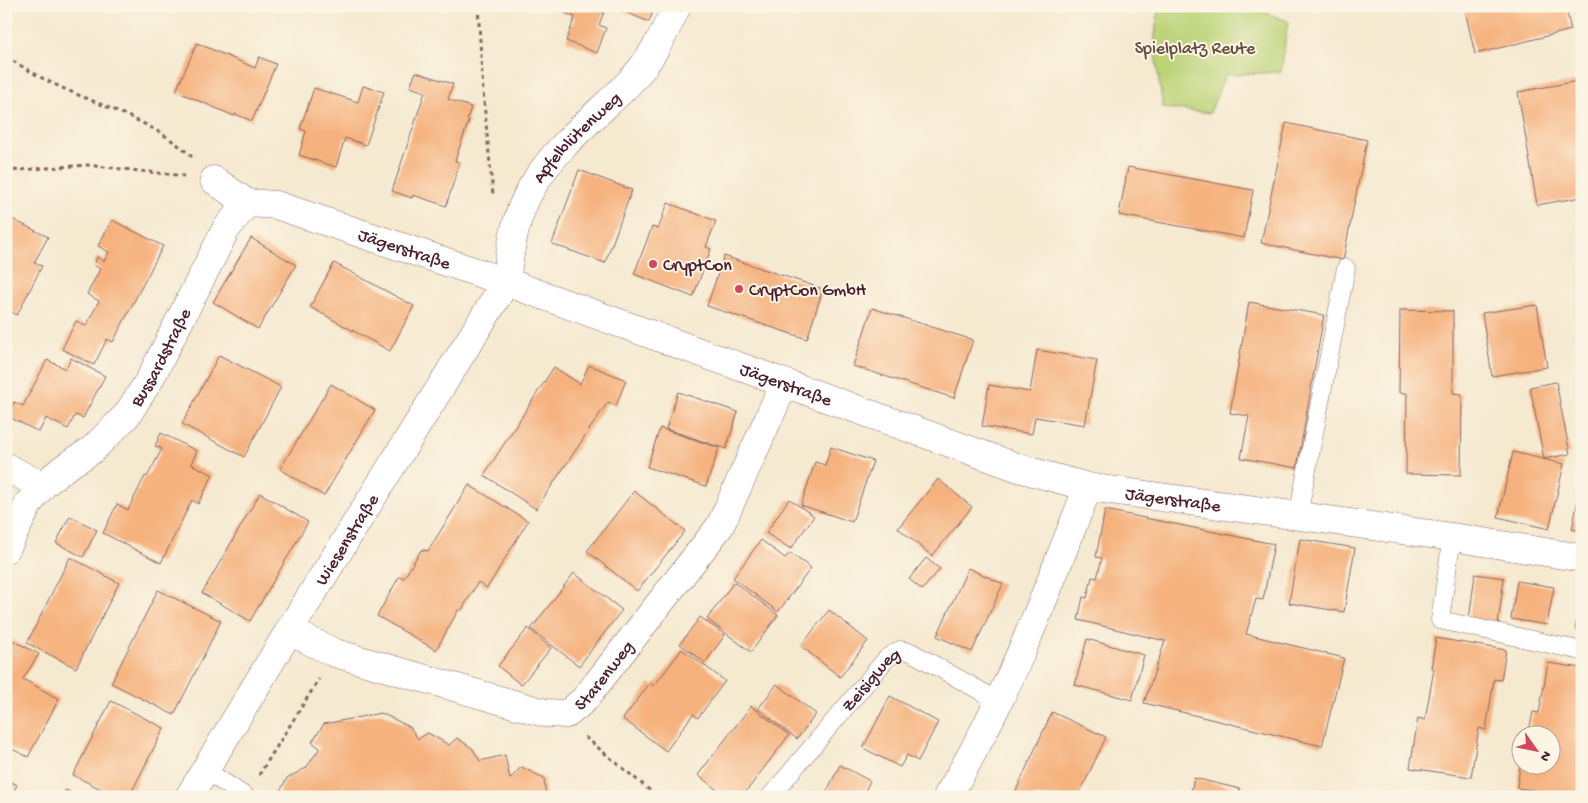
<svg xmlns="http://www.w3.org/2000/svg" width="1588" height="803" viewBox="0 0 1588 803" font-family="'Gochi Hand',sans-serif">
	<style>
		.green { fill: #bcd378; stroke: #837952 }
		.building { fill: #f5b27f }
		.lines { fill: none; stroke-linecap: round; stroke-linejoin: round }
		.service-casing { stroke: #866665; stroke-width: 19 }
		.minor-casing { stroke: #866665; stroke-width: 29 }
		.path { stroke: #866665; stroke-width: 3; stroke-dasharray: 4 4; stroke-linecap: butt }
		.service { stroke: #fff; stroke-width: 18 }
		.minor { stroke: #fff; stroke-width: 28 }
		.poi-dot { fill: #d1495b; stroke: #fcf5e5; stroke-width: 2 }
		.labels { text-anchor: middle; stroke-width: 4; stroke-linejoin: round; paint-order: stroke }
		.park-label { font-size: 18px; fill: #664c3e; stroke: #fcf5e5 }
		.street-label { font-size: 18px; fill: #4a1f2b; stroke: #fcf5e5 }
		.poi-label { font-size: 18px; fill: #4a1f2b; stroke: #fcf5e5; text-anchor: start }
	</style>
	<rect width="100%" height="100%" fill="#fcf5e5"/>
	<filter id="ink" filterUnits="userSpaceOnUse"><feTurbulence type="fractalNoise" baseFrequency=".02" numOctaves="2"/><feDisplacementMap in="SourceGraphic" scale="10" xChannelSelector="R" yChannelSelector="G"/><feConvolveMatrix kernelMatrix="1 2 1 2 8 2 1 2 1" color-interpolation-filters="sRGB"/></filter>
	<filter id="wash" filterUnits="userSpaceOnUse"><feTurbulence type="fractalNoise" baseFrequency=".0096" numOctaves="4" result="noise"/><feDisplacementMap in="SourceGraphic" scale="20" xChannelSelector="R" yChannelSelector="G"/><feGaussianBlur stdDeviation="1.12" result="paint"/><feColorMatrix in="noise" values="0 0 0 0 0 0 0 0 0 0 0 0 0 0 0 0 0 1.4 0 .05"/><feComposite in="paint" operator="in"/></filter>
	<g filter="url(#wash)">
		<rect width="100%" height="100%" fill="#f5e9d0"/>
		<!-- green -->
		<path class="green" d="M 1158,6 L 1248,6 L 1288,21 L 1281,72 L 1225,75 L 1210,113 L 1163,108 L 1154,47 Z"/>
		<g id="blocks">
			<!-- building -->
			<path class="building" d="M 564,6 L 606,6 L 599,25 L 606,28 L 597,53 L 566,41 L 575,17 L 562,12 Z
				M 623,6 L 655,6 L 649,22 L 621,10 Z
				M 1464,6 L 1565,6 L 1571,30 L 1475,54 Z
				M 197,43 L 255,68 L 259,57 L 276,64 L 252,121 L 235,114 L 234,116 L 176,91 Z
				M 416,72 L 453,84 L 448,99 L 471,107 L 467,120 L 469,120 L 455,161 L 460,162 L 446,206 L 413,195 L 412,198 L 392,191 L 425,92 L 410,87 Z
				M 1578,81 L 1582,104 L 1582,197 L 1537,205 L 1518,92 Z
				M 363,86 L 384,92 L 366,145 L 345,138 L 336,167 L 299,155 L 306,131 L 300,129 L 314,88 L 358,102 Z
				M 1286,123 L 1367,140 L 1343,260 L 1261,243 Z
				M 1128,167 L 1253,190 L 1244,238 L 1119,215 Z
				M 579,170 L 632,190 L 605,263 L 552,244 Z
				M 668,203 L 716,221 L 706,247 L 711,249 L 693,297 L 634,274 L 652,227 L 658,229 Z
				M 6,216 L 48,237 L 34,263 L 42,266 L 17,315 L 6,309 Z
				M 112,220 L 163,246 L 113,342 L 107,339 L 94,365 L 62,349 L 76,321 L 86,326 L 99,301 L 87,294 L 100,269 L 94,265 L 97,257 L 104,261 L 109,252 L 98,246 Z
				M 251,238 L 296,265 L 258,329 L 213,302 Z
				M 724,256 L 823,289 L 807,339 L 707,306 Z
				M 334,263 L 414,306 L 390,351 L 310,307 Z
				M 1249,302 L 1324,315 L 1297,468 L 1241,458 L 1249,416 L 1230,413 Z
				M 1537,305 L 1547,367 L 1492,376 L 1482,313 Z
				M 872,308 L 973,340 L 954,398 L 853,366 Z
				M 1400,310 L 1453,311 L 1453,393 L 1462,394 L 1461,475 L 1406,474 L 1407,393 L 1399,393 Z
				M 1037,350 L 1097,360 L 1085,425 L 1035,417 L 1032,434 L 982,426 L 989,385 L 1030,392 Z
				M 219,355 L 281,387 L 244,457 L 182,424 Z
				M 71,358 L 105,376 L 83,418 L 75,415 L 68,429 L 46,418 L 39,432 L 7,416 L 14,402 L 23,406 L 47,360 L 66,369 Z
				M 589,365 L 626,380 L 616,406 L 608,402 L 536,509 L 484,475 L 554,367 L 580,384 Z
				M 1556,382 L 1570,454 L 1544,459 L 1530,387 Z
				M 331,384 L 375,410 L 324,496 L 280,469 Z
				M 678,392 L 738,412 L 726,449 L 666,429 Z
				M 660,428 L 719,448 L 706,486 L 647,467 Z
				M 161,433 L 197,451 L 191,464 L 213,475 L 198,504 L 192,500 L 161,563 L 103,533 L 117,504 L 128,510 L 145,476 L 147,477 L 162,449 L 155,446 Z
				M 831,447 L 873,461 L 852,522 L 801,505 L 815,462 L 825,465 Z
				M 1513,452 L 1564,464 L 1549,529 L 1498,517 Z
				M 938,479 L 972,507 L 932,556 L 898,528 Z
				M 469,485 L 528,521 L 487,588 L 478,582 L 461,611 L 459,609 L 436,650 L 377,616 L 399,577 L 404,578 L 421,550 L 428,551 Z
				M 1581,486 L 1582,486 L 1582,531 L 1572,529 Z
				M 634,491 L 685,531 L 637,591 L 587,551 Z
				M 260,493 L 308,522 L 250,621 L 202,593 Z
				M 789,499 L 814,516 L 791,549 L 766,533 Z
				M 1105,510 L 1274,544 L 1263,600 L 1256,599 L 1246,634 L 1344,658 L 1322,746 L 1144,703 L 1165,641 L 1078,620 L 1083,597 L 1087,598 L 1092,577 L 1097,578 L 1102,558 L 1096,557 Z
				M 70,516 L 97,530 L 83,557 L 56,543 Z
				M 1300,539 L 1355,548 L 1344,612 L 1289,603 Z
				M 761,540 L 785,558 L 790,553 L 811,568 L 778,612 L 733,578 Z
				M 70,557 L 119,583 L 76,668 L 27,643 Z
				M 926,558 L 940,569 L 922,590 L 909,579 Z
				M 968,568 L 1003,584 L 972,652 L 937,636 Z
				M 574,573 L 622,610 L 579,666 L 531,629 Z
				M 1475,574 L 1504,578 L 1498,624 L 1469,620 Z
				M 1517,581 L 1554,587 L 1547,625 L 1511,619 Z
				M 734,582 L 778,615 L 751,652 L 707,619 Z
				M 158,590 L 221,621 L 174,715 L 111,683 Z
				M 1581,599 L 1582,599 L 1582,631 L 1575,629 Z
				M 829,610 L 868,641 L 840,677 L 801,646 Z
				M 700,617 L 725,635 L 705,663 L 680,644 Z
				M 528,628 L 551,648 L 521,685 L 498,666 Z
				M 8,638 L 39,654 L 23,679 L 59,699 L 28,757 L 6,746 L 6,677 L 9,672 L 6,670 L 6,642 Z
				M 1436,638 L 1506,650 L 1501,680 L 1494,679 L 1486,730 L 1479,728 L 1471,777 L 1410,768 L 1418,718 L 1425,720 L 1434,669 L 1431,668 Z
				M 1087,639 L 1144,655 L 1132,700 L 1075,685 Z
				M 682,649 L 725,681 L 698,718 L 693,714 L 666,751 L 623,719 L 650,683 L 654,686 Z
				M 1548,663 L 1582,668 L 1582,773 L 1578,797 L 1517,788 L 1520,766 L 1550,766 L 1550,736 L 1528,736 L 1533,712 L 1539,713 Z
				M 777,684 L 816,714 L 797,739 L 758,709 Z
				M 890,696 L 938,722 L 918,761 L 907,755 L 900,767 L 863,748 Z
				M 111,701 L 164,728 L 129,797 L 116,797 L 73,775 Z
				M 751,706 L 789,735 L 742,797 L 726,797 L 698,775 Z
				M 1052,712 L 1106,737 L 1078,797 L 1019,797 L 1014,795 Z
				M 381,713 L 410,727 L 418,739 L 428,733 L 449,745 L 457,738 L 472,748 L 480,761 L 505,755 L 510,779 L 521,767 L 544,778 L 546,797 L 365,797 L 358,792 L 355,797 L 277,797 L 287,778 L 306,768 L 320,748 L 312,742 L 324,724 Z
				M 840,765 L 870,781 L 862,797 L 824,797 Z
				M 1194,778 L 1240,789 L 1238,797 L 1190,797 Z
				M 6,779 L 17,785 L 11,797 L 6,797 Z
				M 66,790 L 79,797 L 62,797 Z"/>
		</g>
	</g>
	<g filter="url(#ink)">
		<use href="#blocks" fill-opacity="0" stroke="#866665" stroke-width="1"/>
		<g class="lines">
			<!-- service casing -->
			<g class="service-casing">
				<g id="service">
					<path d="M 1298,516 L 1346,268"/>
					<path d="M 1452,537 L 1440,620 L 1582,651"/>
					<path d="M 205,770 L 246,797"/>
					<path id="s1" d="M 770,797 L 887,658 L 900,650 L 911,652 L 1000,702"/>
				</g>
			</g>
			<!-- minor casing -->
			<g class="minor-casing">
				<g id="minor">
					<path id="s2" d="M 214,180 L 247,203 L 276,205 L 506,282 L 1022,469 L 1088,487 L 1452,537 L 1582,558"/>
					<path d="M 6,467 L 42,486"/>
					<path id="s3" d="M 6,549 L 29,503 L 42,486 L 64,468 L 92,450 L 127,415 L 150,379 L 226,229 L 247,203"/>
					<path id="s4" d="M 289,631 L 335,653 L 545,713 L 567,714 L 584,700 L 720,526 L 784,384"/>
					<path id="s5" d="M 189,797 L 289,631 L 506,282 C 510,250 515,215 532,187 C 557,145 595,117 628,84 C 650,62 664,34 677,6"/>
					<path d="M 947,797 C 1007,699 1046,593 1088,487"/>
				</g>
			</g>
			<!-- path -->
			<path class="path" d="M 478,6 L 483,92 L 493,195
				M 6,57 C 22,66 37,76 54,84 C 99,106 156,121 193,158
				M 6,171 L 87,165 L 184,176
				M 585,737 L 658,797
				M 259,775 L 319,679"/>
			<!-- service -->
			<use href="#service" class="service"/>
			<!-- minor -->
			<use href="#minor" class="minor"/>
		</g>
	</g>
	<!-- markers -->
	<g class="poi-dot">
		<circle cx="653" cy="264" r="5"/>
		<circle cx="739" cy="289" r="5"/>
	</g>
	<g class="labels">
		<!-- park labels -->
		<g class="park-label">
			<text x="1195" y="53">Spielplatz Reute</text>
		</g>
		<!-- street labels -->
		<g class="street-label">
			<text dy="6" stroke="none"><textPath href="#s5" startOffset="771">Apfelblütenweg</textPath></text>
			<text dy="6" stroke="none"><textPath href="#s2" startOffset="205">Jägerstraße</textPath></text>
			<text dy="6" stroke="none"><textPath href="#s3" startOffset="251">Bussardstraße</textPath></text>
			<text dy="6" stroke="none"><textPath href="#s2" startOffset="610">Jägerstraße</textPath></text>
			<text dy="6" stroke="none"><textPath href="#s2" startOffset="1015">Jägerstraße</textPath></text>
			<text dy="6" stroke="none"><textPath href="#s5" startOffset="302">Wiesenstraße</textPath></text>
			<text dy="6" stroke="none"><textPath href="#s4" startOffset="345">Starenweg</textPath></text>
			<text dy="6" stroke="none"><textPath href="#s1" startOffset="155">Zeisigweg</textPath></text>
		</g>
		<!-- poi labels -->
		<g class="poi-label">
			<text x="663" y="270">CryptCon</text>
			<text x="749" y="295">CryptCon GmbH</text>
		</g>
	</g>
	<!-- margin -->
	<rect width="1588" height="803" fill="none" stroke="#fcf5e5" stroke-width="25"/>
	<!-- north arrow -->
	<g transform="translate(1536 750) rotate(123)"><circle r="24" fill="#fcf5e5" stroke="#b59f9b"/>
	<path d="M0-4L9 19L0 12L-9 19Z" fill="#d1495b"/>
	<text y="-8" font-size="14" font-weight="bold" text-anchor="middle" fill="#4a1f2b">N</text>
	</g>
</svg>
